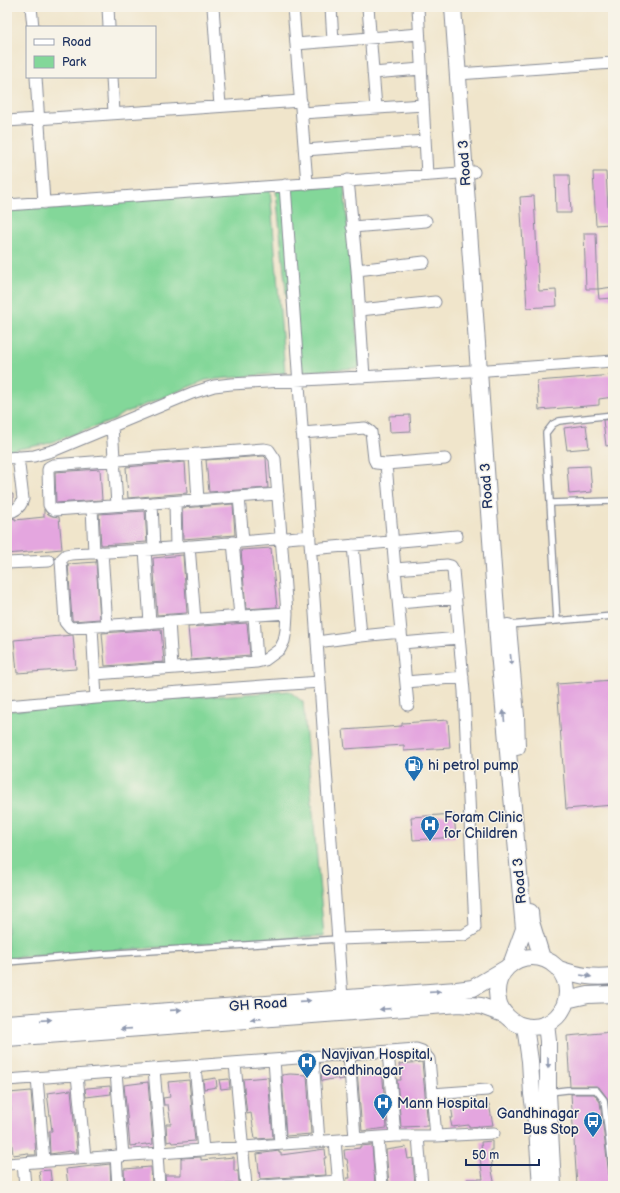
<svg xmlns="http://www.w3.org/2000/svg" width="620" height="1193" viewBox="0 0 620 1193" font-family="'Balsamiq Sans',sans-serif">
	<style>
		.green { fill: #83d799; stroke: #4f837c }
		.building { fill: #e4a6df }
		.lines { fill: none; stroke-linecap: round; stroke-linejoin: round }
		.lane-casing { stroke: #868a94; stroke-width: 8 }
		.street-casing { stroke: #868a94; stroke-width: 13 }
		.secondary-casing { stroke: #868a94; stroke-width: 18 }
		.lane { stroke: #fff; stroke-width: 5.5 }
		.street { stroke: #fff; stroke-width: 11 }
		.secondary { stroke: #fff; stroke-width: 16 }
		.oneway { fill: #8d97ae }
		.labels { text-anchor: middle; stroke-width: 3; stroke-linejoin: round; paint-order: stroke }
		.street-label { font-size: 14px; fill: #1b2f5e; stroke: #f7f3e8 }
		.poi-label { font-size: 14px; fill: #1b2f5e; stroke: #f7f3e8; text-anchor: start }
	</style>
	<rect width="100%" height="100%" fill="#f7f3e8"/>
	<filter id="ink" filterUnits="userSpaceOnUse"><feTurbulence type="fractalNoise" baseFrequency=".025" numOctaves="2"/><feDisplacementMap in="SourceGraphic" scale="8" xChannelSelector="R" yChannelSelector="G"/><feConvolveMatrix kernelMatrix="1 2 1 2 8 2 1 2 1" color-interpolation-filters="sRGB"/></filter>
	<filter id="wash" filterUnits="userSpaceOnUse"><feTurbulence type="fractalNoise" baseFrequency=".012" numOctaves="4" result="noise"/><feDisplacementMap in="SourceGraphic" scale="16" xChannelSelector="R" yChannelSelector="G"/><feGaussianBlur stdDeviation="0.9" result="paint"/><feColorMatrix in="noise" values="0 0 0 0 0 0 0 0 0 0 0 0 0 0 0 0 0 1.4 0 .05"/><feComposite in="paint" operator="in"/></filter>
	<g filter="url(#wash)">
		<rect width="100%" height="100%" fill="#f0e5cb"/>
		<!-- green -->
		<path class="green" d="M 344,184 L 360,368 L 295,372 L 294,372 L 276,191 Z
			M 270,189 L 285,373 L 206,380 L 122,414 L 112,421 L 46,444 L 7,451 L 7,208 Z
			M 289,691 L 303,702 L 324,936 L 7,958 L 7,711 Z"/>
		<g id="blocks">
			<!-- building -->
			<path class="building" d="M 593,172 L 606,172 L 609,224 L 596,225 Z
				M 555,175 L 569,175 L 571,213 L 556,213 Z
				M 534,196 L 539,291 L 556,290 L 557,306 L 527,308 L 520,197 Z
				M 584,233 L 596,233 L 598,289 L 586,289 Z
				M 613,287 L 613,298 L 599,299 L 598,289 Z
				M 613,375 L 613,397 L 599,399 L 599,405 L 539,410 L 537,381 Z
				M 410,415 L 411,431 L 390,432 L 389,416 Z
				M 613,419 L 613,445 L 606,446 L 603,420 Z
				M 586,425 L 589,448 L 567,450 L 564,428 Z
				M 264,456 L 266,458 L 268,488 L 209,492 L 206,460 Z
				M 185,462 L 187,493 L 128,498 L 126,467 Z
				M 590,466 L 592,492 L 569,494 L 567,467 Z
				M 100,469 L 102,500 L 56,503 L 55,472 Z
				M 7,494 L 13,494 L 13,503 L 7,506 Z
				M 233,504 L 235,535 L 183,539 L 182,508 Z
				M 44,509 L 48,514 L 52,516 L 59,517 L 62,549 L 7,554 L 7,520 L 15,518 L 15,520 L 44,517 Z
				M 145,511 L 147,542 L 101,545 L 99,514 Z
				M 271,548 L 277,607 L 246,609 L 241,550 Z
				M 183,555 L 187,613 L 157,615 L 153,558 Z
				M 96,562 L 100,619 L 73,621 L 72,619 L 68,564 Z
				M 247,623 L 250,655 L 191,660 L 188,627 Z
				M 161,629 L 164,662 L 105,666 L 102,633 Z
				M 73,635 L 76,669 L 17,673 L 14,640 Z
				M 613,680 L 613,805 L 566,809 L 557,684 Z
				M 448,720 L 450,748 L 404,751 L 404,745 L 345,749 L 343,730 L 402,726 L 402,723 Z
				M 454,814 L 456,837 L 413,840 L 411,817 Z
				M 613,1032 L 613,1139 L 608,1099 L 599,1087 L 596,1086 L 570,1086 L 567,1036 Z
				M 422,1062 L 428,1126 L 401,1127 L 397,1080 L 401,1080 L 399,1064 Z
				M 366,1069 L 367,1071 L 382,1069 L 387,1128 L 362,1131 L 357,1070 Z
				M 321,1071 L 343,1071 L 344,1079 L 338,1080 L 338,1078 L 322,1081 Z
				M 290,1074 L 307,1075 L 311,1134 L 286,1136 L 282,1075 Z
				M 268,1077 L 273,1138 L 255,1139 L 251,1113 L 247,1114 L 243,1079 Z
				M 216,1078 L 217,1087 L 204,1089 L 203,1080 Z
				M 229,1079 L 230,1088 L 221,1089 L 219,1080 Z
				M 189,1080 L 195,1141 L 172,1143 L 171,1141 L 167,1142 L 166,1124 L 171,1124 L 168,1105 L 164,1105 L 163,1098 L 170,1097 L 168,1082 Z
				M 148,1082 L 153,1144 L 146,1145 L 146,1144 L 130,1146 L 124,1085 Z
				M 110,1086 L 111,1094 L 86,1097 L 85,1089 L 87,1088 Z
				M 71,1090 L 77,1152 L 71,1152 L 70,1151 L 50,1154 L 49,1131 L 52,1131 L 47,1093 Z
				M 31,1091 L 36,1155 L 28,1155 L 28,1153 L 13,1155 L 8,1110 L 11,1110 L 9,1093 Z
				M 571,1094 L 594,1094 L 600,1102 L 609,1175 L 610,1177 L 613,1178 L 613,1186 L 577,1186 Z
				M 489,1104 L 493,1125 L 469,1127 L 469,1125 L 452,1127 L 450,1118 L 453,1118 L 451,1106 L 462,1105 L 463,1107 Z
				M 492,1141 L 492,1150 L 490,1150 L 492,1166 L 491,1166 L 495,1186 L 467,1186 L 467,1179 L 483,1179 L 480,1158 L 482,1158 L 481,1142 Z
				M 372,1145 L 375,1185 L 348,1186 L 347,1178 L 350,1178 L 347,1159 L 345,1159 L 344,1150 L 360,1148 L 360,1146 Z
				M 406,1147 L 408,1159 L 413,1158 L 415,1186 L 407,1186 L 407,1182 L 389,1184 L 386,1150 Z
				M 325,1149 L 326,1158 L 324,1158 L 326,1175 L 260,1179 L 257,1154 L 279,1151 L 279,1153 L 281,1153 L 281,1155 Z
				M 201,1157 L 201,1160 L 234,1157 L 234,1171 L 238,1171 L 239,1184 L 218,1184 L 218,1186 L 166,1186 L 165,1175 L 181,1175 L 181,1158 Z
				M 110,1164 L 111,1186 L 68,1186 L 66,1169 Z
				M 151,1167 L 152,1186 L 125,1186 L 124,1169 Z
				M 50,1170 L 52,1186 L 41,1186 L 39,1171 Z"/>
		</g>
	</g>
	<g filter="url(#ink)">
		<use href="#blocks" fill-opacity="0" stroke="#868a94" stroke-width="1"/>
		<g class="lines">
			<!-- lane casing -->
			<g class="lane-casing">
				<path id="lane" d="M 550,503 L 613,501
					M 557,621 L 546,433 L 553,424 L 559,421 L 613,415
					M 509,625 L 613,616
					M 7,962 L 102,954 L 338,939
					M 550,1092 L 567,1090 L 596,1090 L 604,1100 L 613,1174"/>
			</g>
			<!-- street casing -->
			<g class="street-casing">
				<path id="street" d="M 31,7 L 33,27
					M 108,7 L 109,27
					M 213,7 L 220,106
					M 293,7 L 307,183
					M 331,7 L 333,41
					M 368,7 L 376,108
					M 418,7 L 427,175
					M 296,44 L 419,34
					M 373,73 L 421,69
					M 458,74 L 613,63
					M 36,77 L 44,203
					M 112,77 L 114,113
					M 302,113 L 423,105
					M 7,121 L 301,101
					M 305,150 L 425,141
					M 348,180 L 357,270 L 364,377
					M 285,185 L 342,998
					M 7,205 L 474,172
					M 352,227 L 426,221
					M 357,270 L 424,262
					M 360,310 L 435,302
					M 112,426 L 117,505
					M 302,433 L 365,428 L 371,432 L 374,459 L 376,463 L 386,464 L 395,569
					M 195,454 L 198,500
					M 7,458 L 34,456 L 55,450 L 192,393 L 214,386 L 231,384 L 488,370 L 613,361
					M 386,464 L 445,459
					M 239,497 L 243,541
					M 175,502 L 176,547
					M 152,503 L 154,549
					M 92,507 L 94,553
					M 7,513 C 16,511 21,507 23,499 L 18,457
					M 233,542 L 240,616
					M 353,545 L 361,636
					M 189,546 L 195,620
					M 311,549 L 457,536
					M 145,550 L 150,623
					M 102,552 L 107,626
					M 7,563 L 49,561
					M 399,603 L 456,598
					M 287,613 L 70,628 L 65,622 L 61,560 L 66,555 L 71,554 L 145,550 L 310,536
					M 254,615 L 257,662
					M 169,621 L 172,668
					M 92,627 L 96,698
					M 317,642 L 361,636 L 401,632
					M 402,643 L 459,638
					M 95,674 L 257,662 L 265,660 L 280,649 L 284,641 L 286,630 L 287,613 L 275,459 L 269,450 L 264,449 L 53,465 L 49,467 L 48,470 L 49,505 L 51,508 L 55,510 L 278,494
					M 406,682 L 463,677
					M 7,706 L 96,698 L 320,682
					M 338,939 L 464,935 L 475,928 L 464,691 L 453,570 L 451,566 L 447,565 L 395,569 L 408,705
					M 388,1051 L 395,1136
					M 349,1054 L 355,1139
					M 313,1057 L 319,1142
					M 274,1060 L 280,1144
					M 235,1063 L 246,1186
					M 195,1066 L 203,1150
					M 154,1069 L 161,1153
					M 116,1072 L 123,1156
					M 77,1075 L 85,1158
					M 37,1078 L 44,1161
					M 7,1080 L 416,1049 L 422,1051 L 429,1059 L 436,1136
					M 432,1094 L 487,1090
					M 418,1136 L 422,1186
					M 378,1138 L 382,1186
					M 335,1141 L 339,1186
					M 157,1153 L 159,1186
					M 116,1156 L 118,1186
					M 23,1163 L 25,1186
					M 7,1164 L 395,1136 L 436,1136 L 494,1133
					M 262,1186 L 339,1181"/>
			</g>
			<!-- secondary casing -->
			<g class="secondary-casing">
				<path id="secondary" d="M 453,7 L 499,652 L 524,929 L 512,962
					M 508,627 L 516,716 L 517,747
					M 530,912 L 531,922 L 542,958
					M497 992a35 35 0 1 1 70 0a35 35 0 1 1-70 0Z
					M 559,969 C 580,976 591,978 613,976
					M 566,1000 L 588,995 L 613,994
					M 7,1023 L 457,990 L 473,988 L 505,969
					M 546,1024 L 548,1041 L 548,1093 L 553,1186
					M 525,1026 L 530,1061 L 532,1094 L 537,1129 L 541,1186
					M 7,1038 L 459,1004 L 481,1006 L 506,1015"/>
			</g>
			<!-- lane -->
			<use href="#lane" class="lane"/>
			<!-- street -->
			<use href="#street" class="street"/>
			<!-- secondary -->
			<use href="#secondary" class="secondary"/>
		</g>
		<!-- one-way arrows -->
		<defs><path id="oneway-solid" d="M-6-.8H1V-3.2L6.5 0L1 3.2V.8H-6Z"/></defs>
		<g class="oneway">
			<use href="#oneway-solid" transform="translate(511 660) rotate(84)"/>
			<use href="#oneway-solid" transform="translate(504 716) rotate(-95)"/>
			<use href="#oneway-solid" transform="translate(586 976) rotate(9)"/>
			<use href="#oneway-solid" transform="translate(435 992) rotate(-4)"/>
			<use href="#oneway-solid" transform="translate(305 1001) rotate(-4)"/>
			<use href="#oneway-solid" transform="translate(385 1009) rotate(176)"/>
			<use href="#oneway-solid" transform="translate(176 1010) rotate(-4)"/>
			<use href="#oneway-solid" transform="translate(256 1019) rotate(176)"/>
			<use href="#oneway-solid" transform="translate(46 1020) rotate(-4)"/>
			<use href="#oneway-solid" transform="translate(126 1029) rotate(176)"/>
			<use href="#oneway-solid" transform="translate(548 1063) rotate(90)"/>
		</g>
	</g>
	<!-- icons -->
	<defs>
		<g id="fuel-pin" transform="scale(1)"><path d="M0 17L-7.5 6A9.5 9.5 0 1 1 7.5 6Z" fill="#1f6fb2" stroke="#f7f3e8"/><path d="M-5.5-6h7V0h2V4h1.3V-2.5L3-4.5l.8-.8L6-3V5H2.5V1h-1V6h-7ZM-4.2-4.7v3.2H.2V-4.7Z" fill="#fff"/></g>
		<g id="hospital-pin" transform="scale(1)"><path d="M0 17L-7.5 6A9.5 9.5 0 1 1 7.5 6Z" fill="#1f6fb2" stroke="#f7f3e8"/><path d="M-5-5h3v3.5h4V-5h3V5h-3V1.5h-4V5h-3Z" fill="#fff"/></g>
		<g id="bus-pin" transform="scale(1)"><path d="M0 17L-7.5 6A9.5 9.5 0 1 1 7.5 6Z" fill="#1f6fb2" stroke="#f7f3e8"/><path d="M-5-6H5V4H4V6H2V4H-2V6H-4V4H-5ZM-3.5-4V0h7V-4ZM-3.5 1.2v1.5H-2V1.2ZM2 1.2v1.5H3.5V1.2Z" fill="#fff"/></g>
	</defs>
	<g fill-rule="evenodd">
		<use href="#fuel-pin" x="414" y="765"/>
		<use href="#hospital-pin" x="430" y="825"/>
		<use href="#hospital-pin" x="307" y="1062"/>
		<use href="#hospital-pin" x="383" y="1103"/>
		<use href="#bus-pin" x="593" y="1121"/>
	</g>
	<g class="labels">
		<!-- street labels -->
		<g class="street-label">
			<text transform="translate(464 163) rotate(-94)" y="5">Road 3</text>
			<text transform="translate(486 486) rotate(-94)" y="5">Road 3</text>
			<text transform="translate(519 881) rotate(-95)" y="5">Road 3</text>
			<text transform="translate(258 1004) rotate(-4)" y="5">GH Road</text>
		</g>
		<!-- poi labels -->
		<g class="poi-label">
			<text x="428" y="770">hi petrol pump</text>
			<text x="444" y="822">Foram Clinic<tspan x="444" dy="16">for Children</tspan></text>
			<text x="321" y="1059">Navjivan Hospital,<tspan x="321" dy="16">Gandhinagar</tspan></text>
			<text x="397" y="1108">Mann Hospital</text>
			<text x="579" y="1118" text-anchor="end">Gandhinagar<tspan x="579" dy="16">Bus Stop</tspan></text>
		</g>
	</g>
	<!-- margin -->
	<rect width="620" height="1193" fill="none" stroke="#f7f3e8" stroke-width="24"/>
	<!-- legend -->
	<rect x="26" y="26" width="130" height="52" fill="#f7f3e8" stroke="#9fa5b1"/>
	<rect x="34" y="39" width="20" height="6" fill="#ffffff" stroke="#9fa5b1"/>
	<text x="62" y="46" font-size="12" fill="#1b2f5e">Road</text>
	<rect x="34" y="56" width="20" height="12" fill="#83d799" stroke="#9fa5b1"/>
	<text x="62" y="66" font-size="12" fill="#1b2f5e">Park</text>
	<!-- scale -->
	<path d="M466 1159v6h73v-6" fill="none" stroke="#1b2f5e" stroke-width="2"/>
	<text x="472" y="1159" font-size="12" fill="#1b2f5e" stroke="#f7f3e8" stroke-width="3" paint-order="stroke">50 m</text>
</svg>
